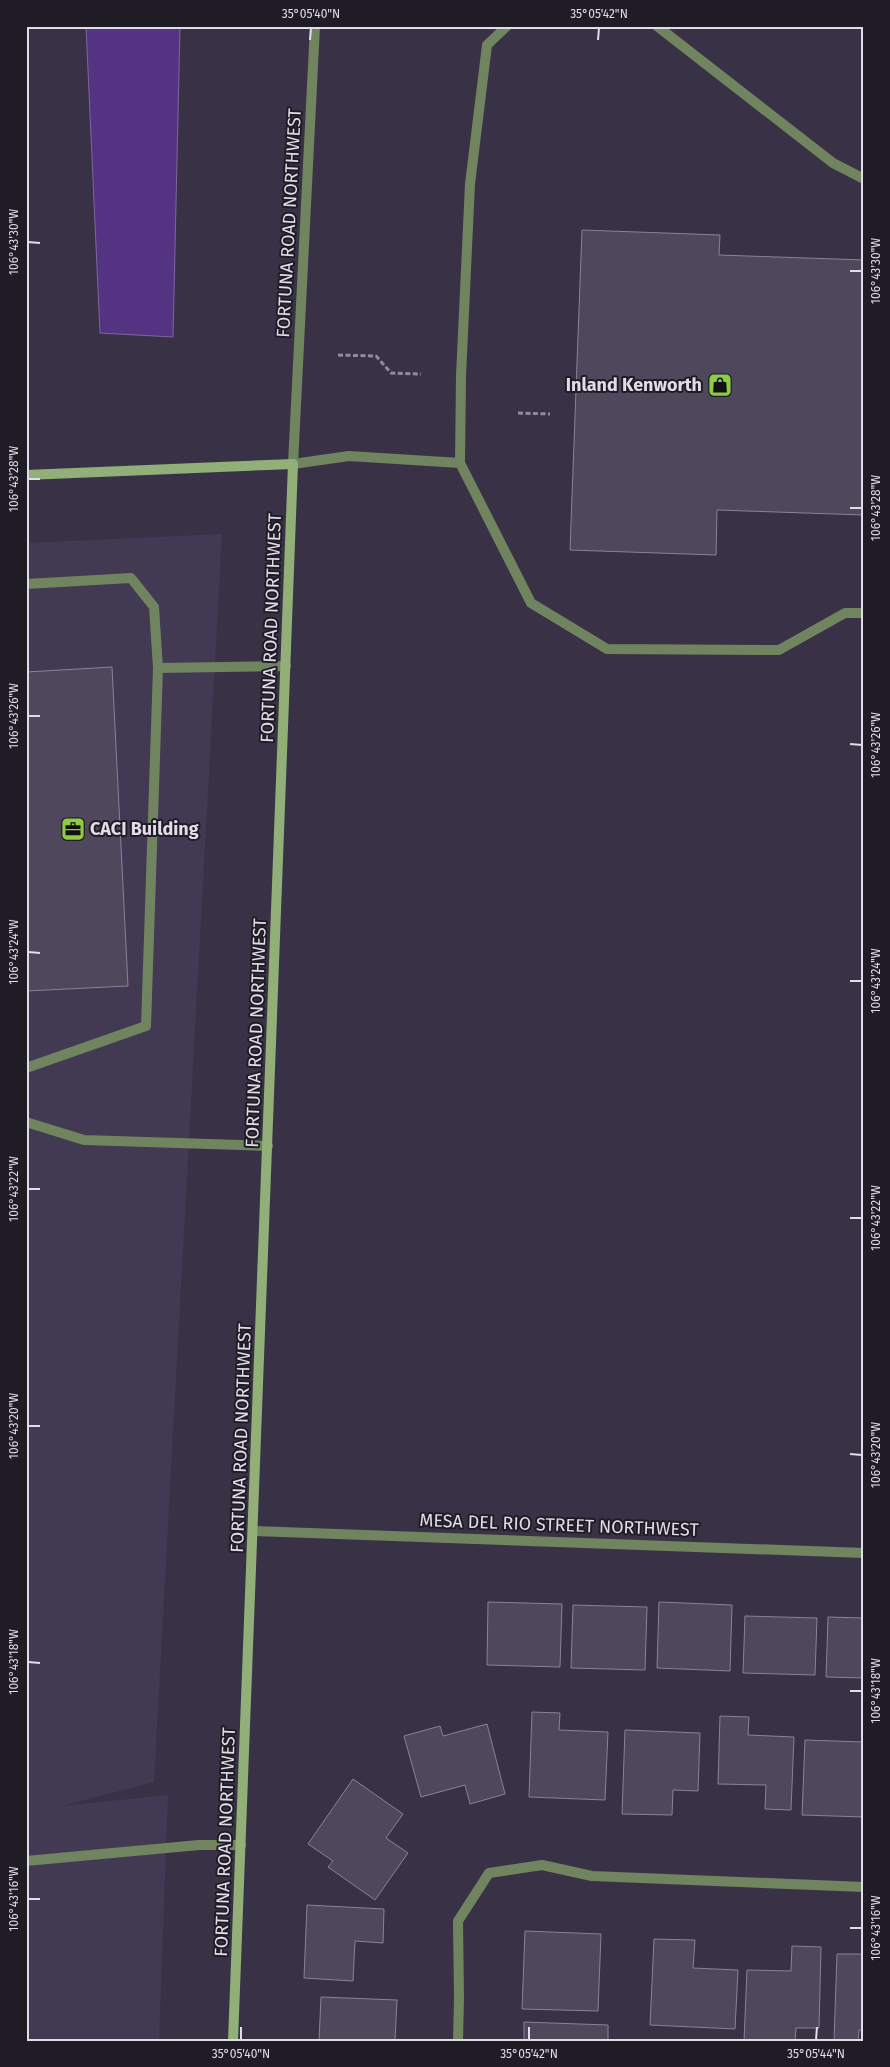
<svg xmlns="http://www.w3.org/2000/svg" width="890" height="2067" viewBox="0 0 890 2067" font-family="'Fira Sans',sans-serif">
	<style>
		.built { fill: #423953 }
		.water { fill: #543482; stroke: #7e66a1 }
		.building { fill: #4f485d; stroke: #898299 }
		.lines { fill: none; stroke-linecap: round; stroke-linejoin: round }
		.path { stroke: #918b9b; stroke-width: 3; stroke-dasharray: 5 2.5; stroke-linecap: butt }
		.lane { stroke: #718460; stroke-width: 10 }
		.street { stroke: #718460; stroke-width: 10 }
		.secondary { stroke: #91af76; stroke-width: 10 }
		.ticks { fill: none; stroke: #e0dce8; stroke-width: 2 }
		.labels { text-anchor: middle; stroke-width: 4; stroke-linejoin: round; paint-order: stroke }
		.street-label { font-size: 18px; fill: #e0dce8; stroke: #1f1c25 }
		.poi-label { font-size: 18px; font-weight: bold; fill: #e0dce8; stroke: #1f1c25; text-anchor: end }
		.neatline { fill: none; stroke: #e0dce8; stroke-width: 2 }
		.ticks-label { font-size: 12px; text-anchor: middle; fill: #e0dce8 }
	</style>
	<rect width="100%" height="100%" fill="#393246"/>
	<!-- built -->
	<path class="built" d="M 222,534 L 154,1782 L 61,1806 L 168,1795 L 159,2041 L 26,2041 L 26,543 Z"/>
	<!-- water -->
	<path class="water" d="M 86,26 L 180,26 L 173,337 L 100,333 Z"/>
	<!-- building -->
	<path class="building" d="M 582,230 L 720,235 L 719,255 L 864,260 L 864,515 L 717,510 L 716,555 L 570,550 Z
		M 112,667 L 128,986 L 26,991 L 26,672 Z
		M 488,1602 L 562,1604 L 560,1667 L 487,1665 Z
		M 659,1602 L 732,1605 L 730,1671 L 657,1668 Z
		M 573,1605 L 647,1607 L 645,1670 L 571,1668 Z
		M 745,1616 L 817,1618 L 815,1675 L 743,1673 Z
		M 828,1617 L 864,1618 L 864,1678 L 826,1677 Z
		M 532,1712 L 560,1713 L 559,1730 L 608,1732 L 605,1800 L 529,1797 Z
		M 720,1716 L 749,1717 L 748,1735 L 794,1737 L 791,1810 L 765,1809 L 766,1785 L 718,1784 Z
		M 487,1724 L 505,1794 L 470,1804 L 465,1785 L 421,1797 L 404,1736 L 440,1726 L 443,1736 Z
		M 625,1730 L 700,1733 L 698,1791 L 673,1790 L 672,1815 L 622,1814 Z
		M 805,1740 L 864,1742 L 864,1817 L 802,1815 Z
		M 353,1779 L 403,1814 L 386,1838 L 408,1853 L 375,1900 L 328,1867 L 333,1861 L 308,1844 Z
		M 307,1905 L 384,1909 L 383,1943 L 355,1941 L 353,1981 L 304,1978 Z
		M 525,1931 L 601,1934 L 598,2011 L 522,2009 Z
		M 654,1939 L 695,1940 L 693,1968 L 738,1970 L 735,2029 L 650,2025 Z
		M 792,1946 L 821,1947 L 819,2028 L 796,2028 L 795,2041 L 744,2041 L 747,1970 L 791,1971 Z
		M 837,1954 L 864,1954 L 864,2030 L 859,2030 L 858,2041 L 834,2041 Z
		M 321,1997 L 397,2000 L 395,2041 L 319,2041 Z
		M 524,2022 L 608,2025 L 608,2041 L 524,2041 Z"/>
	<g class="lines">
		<!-- path -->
		<path class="path" d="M 338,355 L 376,356 L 391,373 L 421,374
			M 518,413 L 550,414"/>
		<!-- lane -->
		<path class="lane" d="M 507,26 L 487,45 L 470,184 L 461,376 L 460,463 L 531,603 L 607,649 L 779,650 L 845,613 L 864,613
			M 657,26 L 833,163 L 864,179
			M 293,464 L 349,456 L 460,463
			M 26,584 L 131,578 L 154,607 L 158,668 L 286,666
			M 26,1068 L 146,1026 L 158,668
			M 26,1122 L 84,1140 L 268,1146
			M 26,1861 L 199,1845 L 241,1845"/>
		<!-- street -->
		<path class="street" d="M 293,464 L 315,26
			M 254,1531 L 864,1553
			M 458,2041 L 459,1998 L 458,1921 L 489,1873 L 542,1865 L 592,1876 L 864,1887"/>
		<!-- secondary -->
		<path class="secondary" d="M 26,475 L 293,464 L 233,2041"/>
	</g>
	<!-- ticks -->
	<path class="ticks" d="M 310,40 L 311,28M 598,40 L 599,28M 28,242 L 40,243M 850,271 L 862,271M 28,479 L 40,479M 850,508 L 862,508M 28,716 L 40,716M 850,744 L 862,745M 28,952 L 40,953M 850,981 L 862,981M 28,1189 L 40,1189M 850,1218 L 862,1218M 28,1426 L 40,1426M 850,1454 L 862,1455M 28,1662 L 40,1663M 850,1691 L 862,1691M 28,1899 L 40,1899M 850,1928 L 862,1928M 241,2040 L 241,2027M 529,2040 L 529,2027M 816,2040 L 817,2027"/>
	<!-- icons -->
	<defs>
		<g id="shop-square" transform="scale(1.25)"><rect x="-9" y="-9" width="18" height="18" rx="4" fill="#8ecd43" stroke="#1f1c25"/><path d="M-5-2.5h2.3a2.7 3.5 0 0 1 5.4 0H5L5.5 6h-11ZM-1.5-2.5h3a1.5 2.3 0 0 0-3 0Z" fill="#111"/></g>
		<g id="office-square" transform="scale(1.25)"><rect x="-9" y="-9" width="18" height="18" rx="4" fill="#8ecd43" stroke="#1f1c25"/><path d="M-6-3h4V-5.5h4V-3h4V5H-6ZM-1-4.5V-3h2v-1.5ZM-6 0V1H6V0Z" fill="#111"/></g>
	</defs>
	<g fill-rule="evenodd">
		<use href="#shop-square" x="720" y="385"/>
		<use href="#office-square" x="73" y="829"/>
	</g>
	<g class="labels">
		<!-- street labels -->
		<g class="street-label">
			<text transform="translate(289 223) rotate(-87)" y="6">FORTUNA ROAD NORTHWEST</text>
			<text transform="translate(271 628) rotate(-88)" y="6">FORTUNA ROAD NORTHWEST</text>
			<text transform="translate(256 1033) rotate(-88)" y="6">FORTUNA ROAD NORTHWEST</text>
			<text transform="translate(241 1438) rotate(-88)" y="6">FORTUNA ROAD NORTHWEST</text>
			<text transform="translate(559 1525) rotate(2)" y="6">MESA DEL RIO STREET NORTHWEST</text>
			<text transform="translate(225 1842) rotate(-88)" y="6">FORTUNA ROAD NORTHWEST</text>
		</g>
		<!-- poi labels -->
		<g class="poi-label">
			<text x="702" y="391">Inland Kenworth</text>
			<text x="90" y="835" text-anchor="start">CACI Building</text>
		</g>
	</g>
	<!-- border -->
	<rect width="890" height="2067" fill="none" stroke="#1f1c25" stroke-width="55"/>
	<rect x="28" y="28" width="834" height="2012" class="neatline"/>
	<g class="ticks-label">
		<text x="311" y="18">35°05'40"N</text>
		<text x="599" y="18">35°05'42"N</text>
		<text transform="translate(14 242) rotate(-90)" y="4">106°43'30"W</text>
		<text transform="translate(876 271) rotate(-90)" y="4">106°43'30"W</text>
		<text transform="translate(14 479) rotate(-90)" y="4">106°43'28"W</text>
		<text transform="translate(876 508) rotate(-90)" y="4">106°43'28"W</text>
		<text transform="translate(14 716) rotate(-90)" y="4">106°43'26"W</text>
		<text transform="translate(876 745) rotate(-90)" y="4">106°43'26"W</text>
		<text transform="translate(14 952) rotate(-90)" y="4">106°43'24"W</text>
		<text transform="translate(876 981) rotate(-90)" y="4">106°43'24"W</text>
		<text transform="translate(14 1189) rotate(-90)" y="4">106°43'22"W</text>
		<text transform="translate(876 1218) rotate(-90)" y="4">106°43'22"W</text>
		<text transform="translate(14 1426) rotate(-90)" y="4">106°43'20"W</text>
		<text transform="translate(876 1455) rotate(-90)" y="4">106°43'20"W</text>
		<text transform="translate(14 1662) rotate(-90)" y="4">106°43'18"W</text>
		<text transform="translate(876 1691) rotate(-90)" y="4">106°43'18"W</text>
		<text transform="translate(14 1899) rotate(-90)" y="4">106°43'16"W</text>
		<text transform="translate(876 1928) rotate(-90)" y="4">106°43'16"W</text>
		<text x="241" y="2058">35°05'40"N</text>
		<text x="529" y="2058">35°05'42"N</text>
		<text x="816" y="2058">35°05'44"N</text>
	</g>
</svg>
